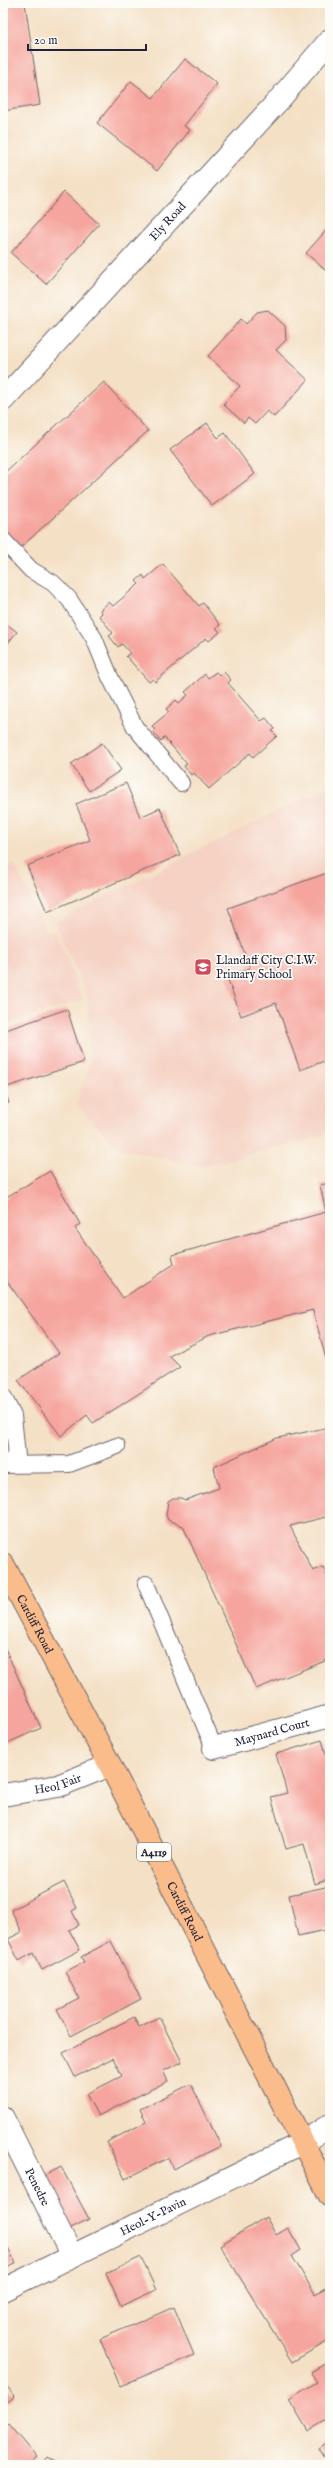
<svg xmlns="http://www.w3.org/2000/svg" width="333" height="2468" viewBox="0 0 333 2468" font-family="'IM FELL English',serif">
	<style>
		.built { fill: #f5d2c3 }
		.building { fill: #f5a59d }
		.lines { fill: none; stroke-linecap: round; stroke-linejoin: round }
		.service-casing { stroke: #6c646b; stroke-width: 18 }
		.minor-casing { stroke: #6c646b; stroke-width: 24 }
		.tertiary-casing { stroke: #6c646b; stroke-width: 24 }
		.primary-casing { stroke: #6c646b; stroke-width: 24 }
		.service { stroke: #fff; stroke-width: 16 }
		.minor { stroke: #fff; stroke-width: 22 }
		.tertiary { stroke: #fff; stroke-width: 22 }
		.primary { stroke: #f9bc8a; stroke-width: 22 }
		.labels { text-anchor: middle; stroke-width: 3.5; stroke-linejoin: round; paint-order: stroke }
		.shield { fill: #fdfcf7; stroke: #646373; stroke-width: 1 }
		.shield-label { font-size: 11px; font-weight: bold; fill: #22223b }
		.street-label { font-size: 12px; fill: #22223b; stroke: #fdfcf7 }
		.poi-label { font-size: 12px; fill: #22223b; stroke: #fdfcf7; text-anchor: start }
	</style>
	<rect width="100%" height="100%" fill="#fdfcf7"/>
	<filter id="ink" filterUnits="userSpaceOnUse"><feTurbulence type="fractalNoise" baseFrequency=".025" numOctaves="2"/><feDisplacementMap in="SourceGraphic" scale="8" xChannelSelector="R" yChannelSelector="G"/><feConvolveMatrix kernelMatrix="1 2 1 2 8 2 1 2 1" color-interpolation-filters="sRGB"/></filter>
	<filter id="wash" filterUnits="userSpaceOnUse"><feTurbulence type="fractalNoise" baseFrequency=".012" numOctaves="4" result="noise"/><feDisplacementMap in="SourceGraphic" scale="16" xChannelSelector="R" yChannelSelector="G"/><feGaussianBlur stdDeviation="0.9" result="paint"/><feColorMatrix in="noise" values="0 0 0 0 0 0 0 0 0 0 0 0 0 0 0 0 0 1.4 0 .05"/><feComposite in="paint" operator="in"/></filter>
	<g filter="url(#wash)">
		<rect width="100%" height="100%" fill="#f4e0c5"/>
		<!-- built -->
		<path class="built" d="M 330,708 L 330,760 L 312,715 Z
			M 330,785 L 330,1133 L 203,1167 L 120,1149 L 76,1105 L 90,1061 L 87,993 L 54,922 Z
			M 14,864 L 47,931 L 55,930 L 83,1000 L 3,1025 L 3,868 Z"/>
		<g id="blocks">
			<!-- building -->
			<path class="building" d="M 3,3 L 25,3 L 40,105 L 3,111 Z
				M 185,59 L 217,84 L 184,126 L 190,130 L 157,171 L 97,123 L 131,81 L 153,98 Z
				M 64,192 L 99,224 L 46,284 L 11,253 Z
				M 330,226 L 330,274 L 306,253 Z
				M 268,310 L 285,326 L 286,340 L 276,350 L 308,380 L 274,417 L 267,411 L 255,424 L 248,418 L 244,423 L 223,404 L 240,386 L 208,356 L 241,319 L 246,324 L 257,312 Z
				M 104,382 L 148,431 L 19,549 L 3,531 L 3,474 Z
				M 207,423 L 218,438 L 225,433 L 255,474 L 212,506 L 170,450 Z
				M 163,564 L 199,606 L 203,603 L 220,625 L 216,628 L 220,632 L 209,641 L 206,638 L 155,682 L 153,679 L 149,682 L 126,656 L 130,653 L 122,644 L 118,647 L 109,636 L 113,633 L 99,616 L 102,613 L 100,610 L 109,602 L 113,606 L 139,584 L 136,581 L 143,575 L 145,579 Z
				M 3,621 L 17,632 L 3,649 Z
				M 216,672 L 220,676 L 224,672 L 231,680 L 228,683 L 261,721 L 266,718 L 275,729 L 272,731 L 277,736 L 253,757 L 250,753 L 209,789 L 194,773 L 191,775 L 184,766 L 187,764 L 164,737 L 161,741 L 153,732 L 155,730 L 152,726 L 169,712 L 166,709 L 176,700 L 179,703 L 188,695 L 185,692 L 205,674 L 208,678 Z
				M 102,743 L 121,770 L 89,791 L 71,764 Z
				M 126,783 L 140,817 L 160,808 L 180,855 L 47,912 L 27,866 L 90,840 L 76,804 Z
				M 330,872 L 330,1059 L 300,1070 L 276,1003 L 241,1016 L 227,977 L 250,968 L 228,908 Z
				M 67,1009 L 84,1062 L 4,1088 L 9,1103 L 3,1105 L 3,1031 Z
				M 50,1171 L 80,1224 L 75,1228 L 123,1298 L 174,1264 L 172,1255 L 326,1212 L 320,1185 L 330,1183 L 330,1359 L 326,1359 L 313,1310 L 209,1336 L 169,1356 L 180,1367 L 93,1423 L 87,1415 L 61,1436 L 18,1380 L 59,1353 L 3,1276 L 3,1199 Z
				M 330,1427 L 330,1516 L 290,1526 L 313,1571 L 323,1567 L 330,1581 L 330,1659 L 256,1689 L 183,1526 L 168,1520 L 166,1515 L 168,1501 L 173,1498 L 181,1498 L 185,1500 L 219,1488 L 214,1467 L 277,1438 Z
				M 3,1644 L 41,1728 L 3,1745 Z
				M 322,1740 L 330,1768 L 330,1879 L 315,1884 L 304,1844 L 286,1849 L 271,1797 L 287,1793 L 276,1754 Z
				M 64,1882 L 77,1908 L 72,1911 L 79,1925 L 69,1930 L 80,1950 L 42,1970 L 33,1953 L 19,1961 L 8,1939 L 22,1932 L 11,1910 Z
				M 330,1886 L 330,1929 L 298,1936 L 289,1895 Z
				M 111,1941 L 141,1999 L 71,2036 L 57,2009 L 79,1998 L 65,1972 L 84,1962 L 81,1957 Z
				M 134,2017 L 139,2027 L 159,2017 L 182,2062 L 163,2071 L 168,2081 L 98,2116 L 86,2094 L 122,2076 L 113,2058 L 75,2077 L 63,2053 Z
				M 191,2084 L 221,2146 L 173,2169 L 168,2158 L 125,2179 L 107,2142 L 146,2122 L 140,2109 Z
				M 61,2167 L 89,2219 L 65,2231 L 38,2179 Z
				M 266,2217 L 276,2235 L 288,2228 L 301,2250 L 292,2256 L 315,2294 L 325,2288 L 330,2296 L 330,2340 L 292,2362 L 220,2245 Z
				M 3,2240 L 16,2263 L 3,2270 Z
				M 141,2257 L 156,2290 L 121,2306 L 106,2273 Z
				M 174,2307 L 194,2355 L 120,2386 L 100,2339 Z
				M 330,2361 L 330,2418 L 308,2431 L 289,2399 L 317,2382 L 311,2373 Z
				M 3,2382 L 15,2396 L 3,2406 Z
				M 9,2424 L 37,2457 L 28,2465 L 3,2465 L 3,2430 Z
				M 330,2440 L 330,2465 L 328,2465 L 318,2448 Z
				M 48,2457 L 61,2465 L 42,2465 Z"/>
		</g>
	</g>
	<g filter="url(#ink)">
		<use href="#blocks" fill-opacity="0" stroke="#6c646b" stroke-width="1"/>
		<g class="lines">
			<!-- service casing -->
			<g class="service-casing">
				<path id="service" d="M 3,540 L 31,570 L 53,583 L 69,599 L 94,638 L 110,677 L 135,727 L 181,783
					M 3,1396 L 13,1416 L 17,1456 L 3,1466
					M 4,1465 L 69,1464 L 117,1446
					M 146,1584 L 214,1748"/>
			</g>
			<!-- minor casing -->
			<g class="minor-casing">
				<g id="minor">
					<path id="s1" d="M 3,400 L 278,101 L 330,40"/>
					<path id="s2" d="M 214,1748 L 330,1716"/>
					<path id="s3" d="M 3,1795 L 58,1786 L 110,1765"/>
					<path id="s4" d="M 3,2118 L 72,2256"/>
					<path id="s5" d="M 3,2290 L 302,2143"/>
				</g>
			</g>
			<!-- tertiary casing -->
			<g class="tertiary-casing">
				<path id="tertiary" d="M 302,2143 L 330,2125"/>
			</g>
			<!-- primary casing -->
			<g class="primary-casing">
				<g id="primary">
					<path id="s6" d="M 3,1564 L 110,1765 L 330,2196"/>
				</g>
			</g>
			<!-- service -->
			<use href="#service" class="service"/>
			<!-- minor -->
			<use href="#minor" class="minor"/>
			<!-- tertiary -->
			<use href="#tertiary" class="tertiary"/>
			<!-- primary -->
			<use href="#primary" class="primary"/>
		</g>
	</g>
	<!-- icons -->
	<defs>
		<g id="school-square" transform="scale(0.9)"><rect x="-9" y="-9" width="18" height="18" rx="4" fill="#d1495b" stroke="#fdfcf7"/><path d="M0-5L7-2L0 1L-7-2ZM-4 1L0 2.5L4 1V4Q0 6-4 4Z" fill="#fff"/></g>
	</defs>
	<g fill-rule="evenodd">
		<use href="#school-square" x="203" y="967"/>
	</g>
	<g class="labels">
		<!-- shield labels -->
		<rect class="shield" x="137" y="1843" width="34" height="18" rx="3"/>
		<g class="shield-label">
			<text x="154" y="1856">A4119</text>
		</g>
		<!-- street labels -->
		<g class="street-label">
			<text dy="4" stroke="none"><textPath href="#s1" startOffset="243">Ely Road</textPath></text>
			<text dy="4" stroke="none"><textPath href="#s6" startOffset="68">Cardiff Road</textPath></text>
			<text dy="4" stroke="none"><textPath href="#s2" startOffset="60">Maynard Court</textPath></text>
			<text dy="4" stroke="none"><textPath href="#s3" startOffset="56">Heol Fair</textPath></text>
			<text dy="4" stroke="none"><textPath href="#s6" startOffset="392">Cardiff Road</textPath></text>
			<text dy="4" stroke="none"><textPath href="#s4" startOffset="77">Penedre</textPath></text>
			<text dy="4" stroke="none"><textPath href="#s5" startOffset="167">Heol-Y-Pavin</textPath></text>
		</g>
		<!-- poi labels -->
		<g class="poi-label">
			<text x="216" y="964">Llandaff City C.I.W.<tspan x="216" dy="14">Primary School</tspan></text>
		</g>
	</g>
	<!-- margin -->
	<rect width="333" height="2468" fill="none" stroke="#fdfcf7" stroke-width="16"/>
	<!-- scale -->
	<path d="M28 44v6h118v-6" fill="none" stroke="#22223b" stroke-width="2"/>
	<text x="34" y="44" font-size="12" fill="#22223b" stroke="#fdfcf7" stroke-width="3" paint-order="stroke">20 m</text>
</svg>
